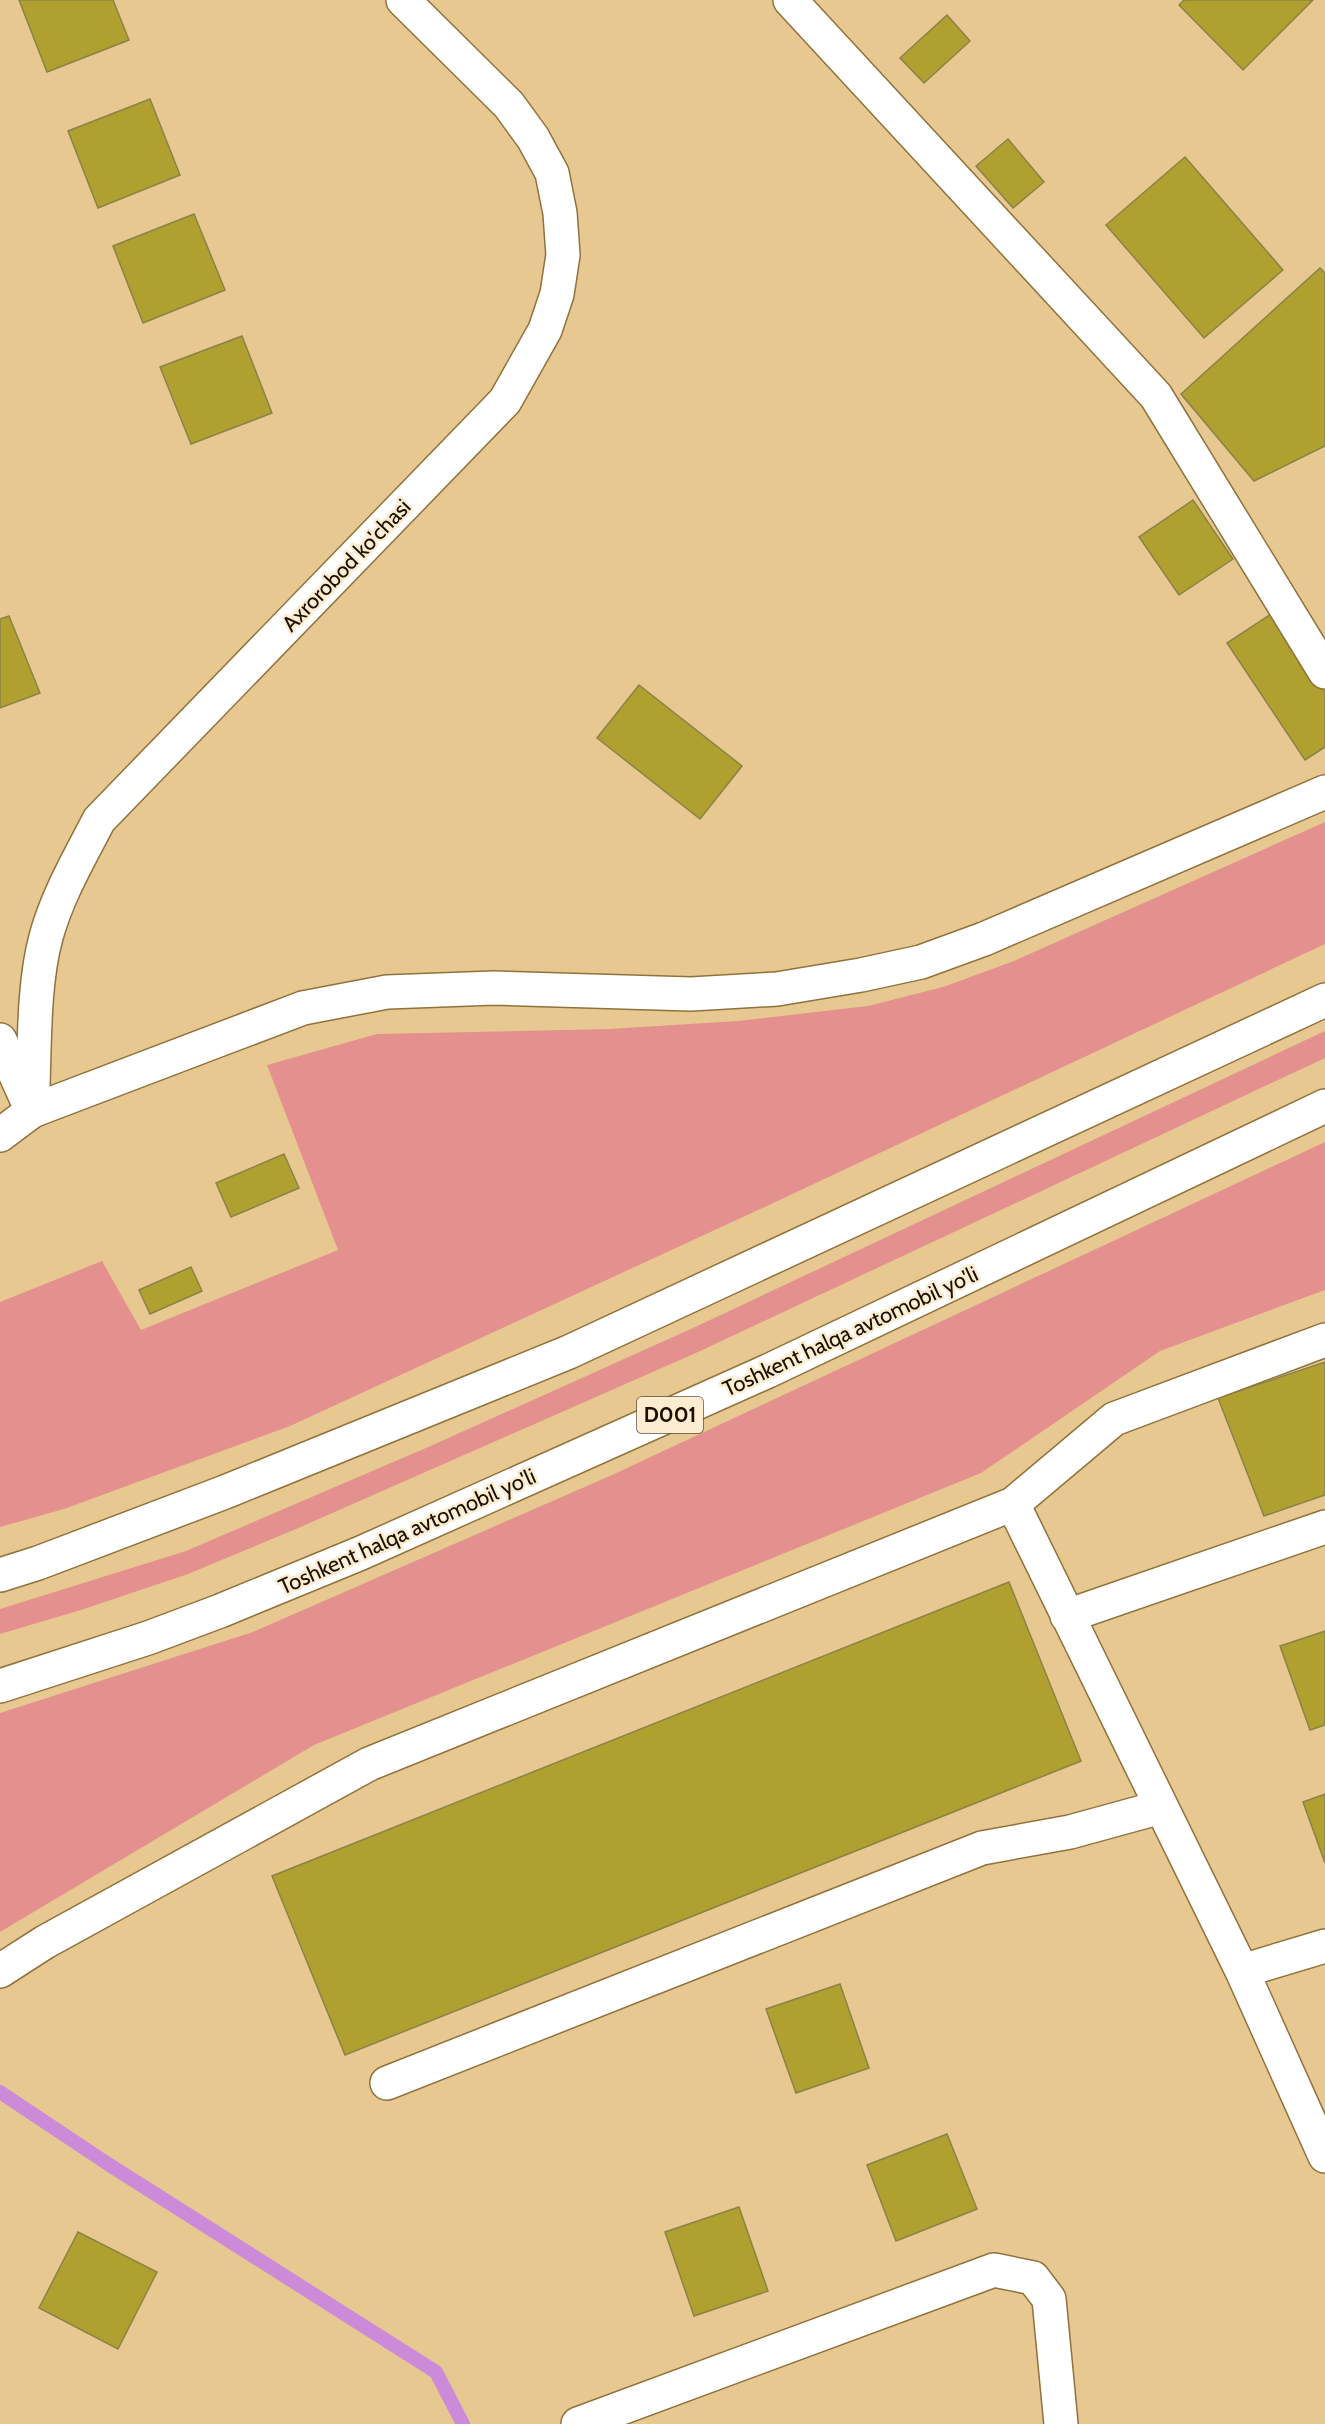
<svg xmlns="http://www.w3.org/2000/svg" width="1325" height="2424" viewBox="0 0 1325 2424" font-family="Cabin,sans-serif">
	<style>
		.green { fill: #e4908e }
		.lines { fill: none; stroke-linecap: round; stroke-linejoin: round }
		.stream { stroke: #cc8bd8; stroke-width: 14 }
		.building { fill: #b0a030; stroke: #8a8247; stroke-width: 1.5 }
		.minor-casing { stroke: #90723d; stroke-width: 36 }
		.tertiary-casing { stroke: #90723d; stroke-width: 36 }
		.trunk-casing { stroke: #90723d; stroke-width: 36 }
		.minor { stroke: #fff; stroke-width: 33 }
		.tertiary { stroke: #fff; stroke-width: 33 }
		.trunk { stroke: #fff; stroke-width: 33 }
		.labels { text-anchor: middle; stroke-width: 5; stroke-linejoin: round; paint-order: stroke }
		.shield { fill: #fcecd0; stroke: #5e513e; stroke-width: 1.5 }
		.shield-label { font-size: 21px; font-weight: bold; fill: #1b0f00 }
		.street-label { font-size: 22px; fill: #1b0f00; stroke: #fcecd0 }
	</style>
	<rect width="100%" height="100%" fill="#e8c891"/>
	<!-- green -->
	<path class="green" d="M 1325,822 L 1325,944 L 769,1205 L 290,1426 L 64,1509 L 0,1527 L 0,1302 L 102,1261 L 141,1330 L 338,1250 L 267,1065 L 377,1034 L 609,1029 L 738,1021 L 868,1006 L 943,987 L 1014,961 Z
		M 1325,1031 L 1325,1058 L 698,1352 L 296,1529 L 188,1574 L 81,1610 L 0,1634 L 0,1609 L 186,1551 L 426,1448 L 693,1328 Z
		M 1325,1142 L 1325,1290 L 1160,1351 L 981,1473 L 314,1745 L 0,1932 L 0,1713 L 253,1632 L 612,1475 Z"/>
	<g class="lines">
		<!-- stream -->
		<path class="stream" d="M 0,2092 L 108,2164 L 436,2372 L 463,2424"/>
	</g>
	<!-- building -->
	<path class="building" d="M 19,0 L 113,0 L 129,40 L 47,72 Z
		M 1184,0 L 1313,0 L 1243,70 L 1179,5 Z
		M 947,15 L 970,41 L 924,83 L 900,58 Z
		M 150,99 L 180,175 L 98,208 L 68,131 Z
		M 1008,139 L 1044,182 L 1013,208 L 976,166 Z
		M 1185,157 L 1283,270 L 1204,338 L 1106,225 Z
		M 194,214 L 225,290 L 143,323 L 113,246 Z
		M 1320,268 L 1325,273 L 1325,446 L 1254,481 L 1181,394 Z
		M 242,336 L 272,413 L 191,444 L 160,367 Z
		M 1193,500 L 1233,559 L 1179,595 L 1139,537 Z
		M 1277,610 L 1325,682 L 1325,747 L 1305,760 L 1227,643 Z
		M 9,616 L 40,693 L 0,708 L 0,619 Z
		M 639,685 L 742,766 L 700,819 L 597,738 Z
		M 284,1154 L 299,1188 L 231,1217 L 216,1183 Z
		M 191,1267 L 202,1291 L 150,1314 L 139,1290 Z
		M 1325,1362 L 1325,1495 L 1264,1516 L 1218,1398 Z
		M 1009,1582 L 1081,1761 L 345,2055 L 272,1876 Z
		M 1325,1631 L 1325,1725 L 1310,1730 L 1280,1646 Z
		M 1325,1794 L 1325,1863 L 1303,1802 Z
		M 840,1984 L 869,2068 L 796,2093 L 766,2009 Z
		M 947,2134 L 977,2209 L 896,2241 L 867,2165 Z
		M 739,2207 L 768,2291 L 694,2316 L 665,2232 Z
		M 78,2232 L 157,2272 L 118,2349 L 39,2308 Z"/>
	<g class="lines">
		<!-- minor casing -->
		<g class="minor-casing">
			<path id="minor" d="M 790,0 L 1156,396 L 1325,672
				M 0,1040 L 32,1111 L 303,1008 L 387,992 L 494,988 L 691,994 L 777,989 L 861,975 L 921,962 L 984,939 L 1325,792
				M 1013,1504 L 1242,1971 L 1325,2156
				M 1067,1616 L 1325,1527
				M 0,1971 L 45,1942 L 369,1764 L 1013,1504 L 1114,1419 L 1325,1340
				M 1242,1971 L 1325,1946
				M 387,2083 L 982,1848 L 1070,1832 L 1161,1807
				M 578,2424 L 994,2270 L 1033,2278 L 1049,2299 L 1061,2424"/>
		</g>
		<!-- tertiary casing -->
		<g class="tertiary-casing">
			<path id="tertiary" d="M 0,1135 L 32,1111 C 35,1057 32,988 46,937 C 57,896 80,857 99,820 L 505,401 L 545,330 L 557,294 L 563,255 L 560,213 L 552,173 L 533,138 L 509,105 L 403,0"/>
		</g>
		<!-- trunk casing -->
		<g class="trunk-casing">
			<path id="trunk" d="M 0,1575 L 38,1563 L 225,1492 L 569,1352 L 1325,1000
				M 0,1686 L 148,1638 L 220,1611 L 361,1553 L 768,1371 L 1325,1106"/>
		</g>
		<!-- minor -->
		<use href="#minor" class="minor"/>
		<!-- tertiary -->
		<use href="#tertiary" class="tertiary"/>
		<!-- trunk -->
		<use href="#trunk" class="trunk"/>
	</g>
	<g class="labels">
		<!-- shield labels -->
		<rect class="shield" x="637" y="1397" width="66" height="36" rx="4.5"/>
		<g class="shield-label">
			<text x="670" y="1422">D001</text>
		</g>
		<!-- street labels -->
		<g class="street-label">
			<text transform="translate(346 565) rotate(-46)" y="8">Axrorobod ko'chasi</text>
			<text transform="translate(850 1331) rotate(-25)" y="8">Toshkent halqa avtomobil yo'li</text>
			<text transform="translate(407 1531) rotate(-24)" y="8">Toshkent halqa avtomobil yo'li</text>
		</g>
	</g>
</svg>
